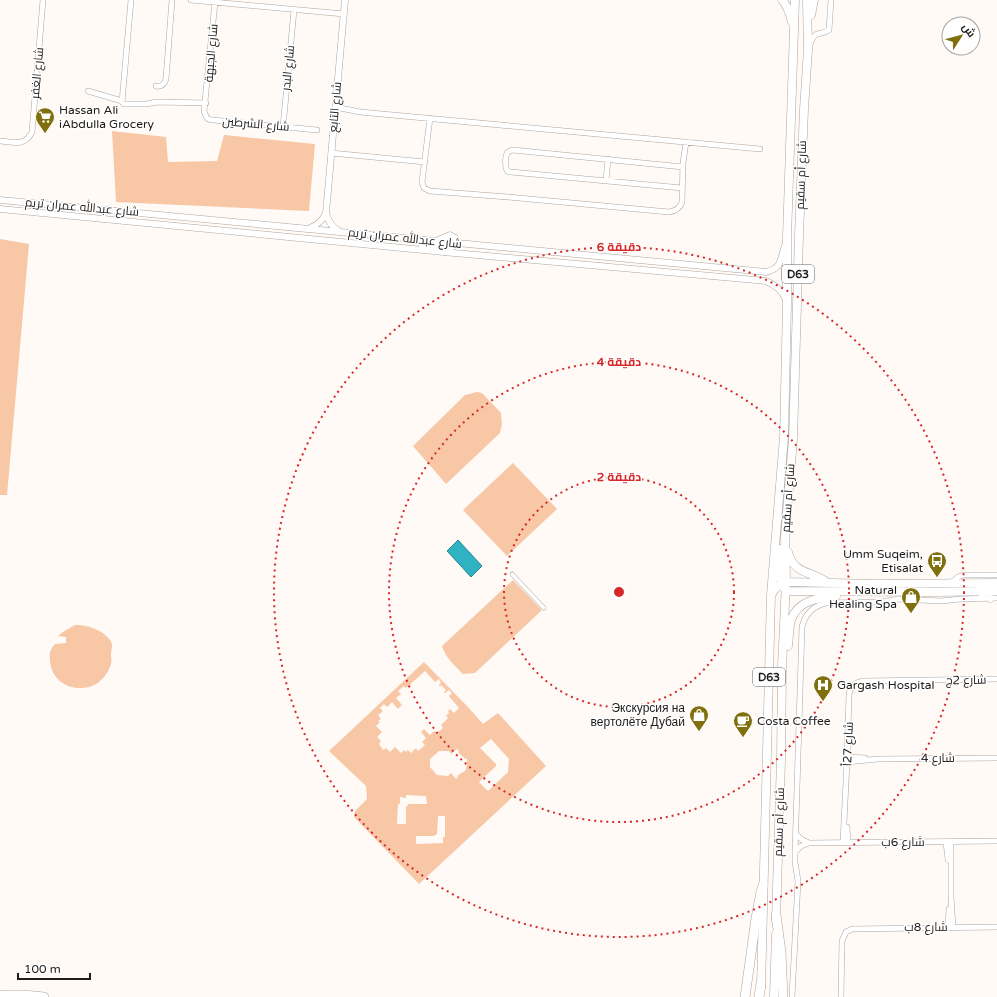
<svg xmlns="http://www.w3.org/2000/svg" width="997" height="997" viewBox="0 0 997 997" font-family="'Varela Round',Cairo,sans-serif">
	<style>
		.green { fill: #f7c7a6; fill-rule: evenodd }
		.water { fill: #2fb3c2; stroke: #2a8690 }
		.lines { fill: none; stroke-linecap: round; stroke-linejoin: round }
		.pedestrian-casing { stroke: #ada5a0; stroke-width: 4.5 }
		.minor-casing { stroke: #ada5a0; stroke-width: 6 }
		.tertiary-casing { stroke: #ada5a0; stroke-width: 7 }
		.primary-casing { stroke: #ada5a0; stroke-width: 9 }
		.motorway-casing { stroke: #ada5a0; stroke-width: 10 }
		.pedestrian { stroke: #fff; stroke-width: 3.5 }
		.minor { stroke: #fff; stroke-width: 5 }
		.tertiary { stroke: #fff; stroke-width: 6 }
		.primary { stroke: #fff; stroke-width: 8 }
		.motorway { stroke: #fff; stroke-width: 9 }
		.ring { fill: none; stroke: #d62828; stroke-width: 2; stroke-dasharray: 2 4 }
		.labels { text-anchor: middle; stroke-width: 3; stroke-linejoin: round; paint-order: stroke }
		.shield { fill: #fff; stroke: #62605f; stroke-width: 1 }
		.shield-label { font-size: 11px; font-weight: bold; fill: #1f1c1a }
		.street-label { font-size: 12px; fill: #1f1c1a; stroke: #fff }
		.poi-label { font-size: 12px; fill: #1f1c1a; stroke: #fff; text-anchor: start }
		.centre { fill: #d62828; stroke: #fff; stroke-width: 2 }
		.ring-label { font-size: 12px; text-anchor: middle; font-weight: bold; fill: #d62828; stroke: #fff; stroke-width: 3; stroke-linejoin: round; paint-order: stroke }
	</style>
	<rect width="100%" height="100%" fill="#fffaf6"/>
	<!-- green -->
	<path class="green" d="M 112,131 L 166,137 L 168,162 L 217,161 L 224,135 L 315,144 L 309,211 L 116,202 Z
		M 0,239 L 29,244 L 7,495 L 0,495 Z
		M 477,392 L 482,393 L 501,413 L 502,424 L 500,433 L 446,484 L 413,446 L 465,395 Z
		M 513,463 L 557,509 L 507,556 L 463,510 Z
		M 513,580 L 542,610 L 475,673 L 463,674 C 455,666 445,657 442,646 Z
		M 75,625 C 87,625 102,629 110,640 C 114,645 111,649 111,655 C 111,658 112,660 111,664 C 109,672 101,683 92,686 C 72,693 51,682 50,660 C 49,654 50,649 55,644 L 66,643 L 66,637 L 58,636 L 63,632 Z
		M 424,662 L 467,706 L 483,724 L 498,713 L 546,766 L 419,884 L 354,817 L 355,811 L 367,799 L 366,786 L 329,751 ZM 425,671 L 435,682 L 439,679 L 441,683 L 439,685 L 440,687 L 441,685 L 446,690 L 444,692 L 445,693 L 449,690 L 452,693 L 449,696 L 459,708 L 454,713 L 450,709 L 448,711 L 449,713 L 446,716 L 448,718 L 441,725 L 443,728 L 437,733 L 434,731 L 430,735 L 424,729 L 421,732 L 426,738 L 422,742 L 425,745 L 418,751 L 416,748 L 411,753 L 408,750 L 406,752 L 404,750 L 401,753 L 395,747 L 390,752 L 386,748 L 383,750 L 379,744 L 381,741 L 377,737 L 382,732 L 376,726 L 380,722 L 378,721 L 381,719 L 378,715 L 383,711 L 380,708 L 384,704 L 387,707 L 392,702 L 398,709 L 402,705 L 396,698 L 401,694 L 398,691 L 404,686 L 406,688 ZM 491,739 L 509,759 L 508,772 L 488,791 L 479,782 L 496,766 L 496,764 L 480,748 ZM 457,749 L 459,751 L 458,752 L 465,759 L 466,758 L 467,759 L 466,770 L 457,776 L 458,777 L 456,779 L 451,773 L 448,776 L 437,775 L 430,767 L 430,759 L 439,751 L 449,751 L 451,754 ZM 406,795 L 426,796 L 427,804 L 409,804 L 406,807 L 406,824 L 397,824 L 398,804 L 400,804 L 400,797 L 406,798 ZM 438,816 L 445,816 L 445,837 L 443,837 L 443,843 L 416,844 L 416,836 L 434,836 L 437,834 Z"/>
	<!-- water -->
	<path class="water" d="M 458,540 L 482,566 L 471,577 L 447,551 Z"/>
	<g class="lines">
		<!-- pedestrian casing -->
		<g class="pedestrian-casing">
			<path id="pedestrian" d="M 512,574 L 544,608"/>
		</g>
		<!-- minor casing -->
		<g class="minor-casing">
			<path id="minor" d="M 131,0 L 122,102 L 124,104 L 146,104 L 157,102 L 206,103
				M 191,0 L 344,14
				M 215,2 L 204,111 C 206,117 207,120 213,120 L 317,130
				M 810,45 C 815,28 820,37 829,30 L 831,0
				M 156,86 C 161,87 164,85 166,79 L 172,0
				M 88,91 L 122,101
				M 335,107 L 360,112 L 760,149
				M 430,118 L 422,182 L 424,188 L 430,191 L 508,197 L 669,212 C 676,211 680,208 682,202 L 683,163 L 686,142
				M 283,127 L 294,10
				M 0,141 C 13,142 25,147 32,132 L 43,0
				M 331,153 L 425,162
				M 606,181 L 608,159
				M 682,188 L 511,172 L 507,171 C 505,166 505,158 507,153 C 509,151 510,151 513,150 L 683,167
				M 951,583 L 958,577 L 964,575 L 997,575
				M 848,757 L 865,758
				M 847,762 L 878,759 L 997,758
				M 847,827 L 848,842
				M 796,834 L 801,839 L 809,843
				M 843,842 L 847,762 L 849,695 C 850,687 855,682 864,681 L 997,679
				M 946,842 L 948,860
				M 951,842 L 951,898 L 953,927
				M 795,852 L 801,846 L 809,843 L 997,841
				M 948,927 L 949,909
				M 792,997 L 798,881 L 795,862 L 795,852 L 802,627 C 805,614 813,606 826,603 L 882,602 L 898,599 L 941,601 L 961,599 L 997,598
				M 841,997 L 842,941 L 846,932 L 852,929 L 997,927"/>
		</g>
		<!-- tertiary casing -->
		<g class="tertiary-casing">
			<path id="tertiary" d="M 0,200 L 766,272 C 784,268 780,256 786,243
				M 0,209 L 454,253 L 766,281 C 775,285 783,290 786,300
				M 310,228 C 318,225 322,221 326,213
				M 339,231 C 332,227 328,221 326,213 L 345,0
				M 422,245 L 449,248 C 455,247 457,243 455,238 L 450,235 L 438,240"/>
		</g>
		<!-- primary casing -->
		<g class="primary-casing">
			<path id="primary" d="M 782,0 C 788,6 790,14 792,22
				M 811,15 L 814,0
				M 781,549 L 779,577 L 783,587
				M 788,552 C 794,576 812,570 828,583
				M 786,591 L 937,592 L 997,591
				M 979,591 L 990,598
				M 772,594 C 774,588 779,584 786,582 L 876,584 L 997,583
				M 788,646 C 789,637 789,628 791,620 C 798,600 818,598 836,596
				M 776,920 L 781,760 L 782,667 L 786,582 L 785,536 L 793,439 L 799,236 L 804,109 L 808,50 L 807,0
				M 761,988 L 771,595 L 784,437 L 787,304 L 787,237 L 795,0
				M 774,997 L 776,934"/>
		</g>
		<!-- motorway casing -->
		<g class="motorway-casing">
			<path id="motorway" d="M 776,915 L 781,952 L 783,997
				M 2,995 L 24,995 L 44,997
				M 745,997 L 756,918 L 761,892 L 763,885
				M 759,997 L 761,983"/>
		</g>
		<!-- pedestrian -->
		<use href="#pedestrian" class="pedestrian"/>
		<!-- minor -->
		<use href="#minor" class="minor"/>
		<!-- tertiary -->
		<use href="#tertiary" class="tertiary"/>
		<!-- primary -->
		<use href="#primary" class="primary"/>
		<!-- motorway -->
		<use href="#motorway" class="motorway"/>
	</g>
	<!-- distance rings -->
	<g class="ring">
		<circle cx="619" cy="592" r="115"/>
		<circle cx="619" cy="592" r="230"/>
		<circle cx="619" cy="592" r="345"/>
	</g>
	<!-- icons -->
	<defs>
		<g id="supermarket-pin" transform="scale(1)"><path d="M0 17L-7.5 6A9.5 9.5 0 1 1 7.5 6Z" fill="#806f0d" stroke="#fff"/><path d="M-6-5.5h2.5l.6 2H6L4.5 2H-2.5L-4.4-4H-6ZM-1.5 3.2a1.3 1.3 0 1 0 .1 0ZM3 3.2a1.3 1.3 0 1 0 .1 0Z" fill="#fff"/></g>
		<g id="bus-pin" transform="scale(1)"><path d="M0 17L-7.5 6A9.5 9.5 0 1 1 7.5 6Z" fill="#806f0d" stroke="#fff"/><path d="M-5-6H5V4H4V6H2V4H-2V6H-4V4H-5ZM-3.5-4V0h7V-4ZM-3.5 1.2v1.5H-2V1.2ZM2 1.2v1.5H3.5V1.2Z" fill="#fff"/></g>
		<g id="shop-pin" transform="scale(1)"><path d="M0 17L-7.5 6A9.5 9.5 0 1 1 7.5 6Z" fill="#806f0d" stroke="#fff"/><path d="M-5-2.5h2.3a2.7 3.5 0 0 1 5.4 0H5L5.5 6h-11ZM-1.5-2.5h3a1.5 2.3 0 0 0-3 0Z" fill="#fff"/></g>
		<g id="hospital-pin" transform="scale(1)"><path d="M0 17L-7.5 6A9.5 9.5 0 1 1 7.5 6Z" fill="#806f0d" stroke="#fff"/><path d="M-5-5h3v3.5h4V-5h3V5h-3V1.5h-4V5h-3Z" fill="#fff"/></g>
		<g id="cafe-pin" transform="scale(1)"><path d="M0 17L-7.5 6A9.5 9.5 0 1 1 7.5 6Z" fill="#806f0d" stroke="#fff"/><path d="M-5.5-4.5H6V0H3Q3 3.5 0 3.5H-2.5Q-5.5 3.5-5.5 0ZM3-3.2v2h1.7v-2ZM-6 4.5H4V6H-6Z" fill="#fff"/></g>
	</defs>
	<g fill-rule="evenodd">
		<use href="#supermarket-pin" x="45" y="117"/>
		<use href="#bus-pin" x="937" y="561"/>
		<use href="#shop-pin" x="911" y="597"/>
		<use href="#hospital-pin" x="823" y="685"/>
		<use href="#shop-pin" x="699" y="715"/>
		<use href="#cafe-pin" x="743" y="721"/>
	</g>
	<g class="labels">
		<!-- shield labels -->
		<g class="shield">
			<rect x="782" y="265" width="32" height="18" rx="3"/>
			<rect x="753" y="668" width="32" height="18" rx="3"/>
		</g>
		<g class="shield-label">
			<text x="798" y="278">D63</text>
			<text x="769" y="681">D63</text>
		</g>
		<!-- street labels -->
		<g class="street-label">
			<text transform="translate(211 53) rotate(-85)" y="4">شارع الجبهة</text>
			<text transform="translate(288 68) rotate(-84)" y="4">شارع البدر</text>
			<text transform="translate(37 73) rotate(-85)" y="4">شارع الغفر</text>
			<text transform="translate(335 107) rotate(-85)" y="4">شارع التابع</text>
			<text transform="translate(256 124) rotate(5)" y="4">شارع الشرطين</text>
			<text transform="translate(801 175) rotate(-88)" y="4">شارع أم سقيم</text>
			<text transform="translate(82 207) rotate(5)" y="4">شارع عبدالله عمران تريم</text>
			<text transform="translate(405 238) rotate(6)" y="4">شارع عبدالله عمران تريم</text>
			<text transform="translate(788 498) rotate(-86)" y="4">شارع أم سقيم</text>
			<text transform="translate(966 680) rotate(-1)" y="4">شارع 2ج</text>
			<text transform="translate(848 744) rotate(-88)" y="4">شارع 27أ</text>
			<text transform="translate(938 758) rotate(-1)" y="4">شارع 4</text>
			<text transform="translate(779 822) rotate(-88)" y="4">شارع أم سقيم</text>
			<text x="903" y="846">شارع 6ب</text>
			<text x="926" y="931">شارع 8ب</text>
		</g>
		<!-- poi labels -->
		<g class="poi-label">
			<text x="59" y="114">Hassan Ali<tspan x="59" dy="14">iAbdulla Grocery</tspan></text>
			<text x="923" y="558" text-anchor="end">Umm Suqeim,<tspan x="923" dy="14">Etisalat</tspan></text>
			<text x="897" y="594" text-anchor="end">Natural<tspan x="897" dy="14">Healing Spa</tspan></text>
			<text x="837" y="689">Gargash Hospital</text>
			<text x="685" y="712" text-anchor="end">Экскурсия на<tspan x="685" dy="14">вертолёте Дубай</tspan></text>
			<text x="757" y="725">Costa Coffee</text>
		</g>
	</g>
	<circle cx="619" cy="592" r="6" class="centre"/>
	<g class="ring-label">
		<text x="619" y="251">6 دقيقة</text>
		<text x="619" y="366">4 دقيقة</text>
		<text x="619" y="481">2 دقيقة</text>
	</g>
	<!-- north arrow -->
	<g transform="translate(961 36) rotate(54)"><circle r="19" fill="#ffffff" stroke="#a5a4a3"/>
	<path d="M0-3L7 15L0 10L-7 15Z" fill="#806f0d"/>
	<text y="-6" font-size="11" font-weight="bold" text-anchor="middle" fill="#1f1c1a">ش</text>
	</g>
	<!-- scale -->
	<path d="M18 973v6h72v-6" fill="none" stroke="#1f1c1a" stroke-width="2"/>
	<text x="24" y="973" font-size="12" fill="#1f1c1a" stroke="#ffffff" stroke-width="3" paint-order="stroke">100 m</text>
</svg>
